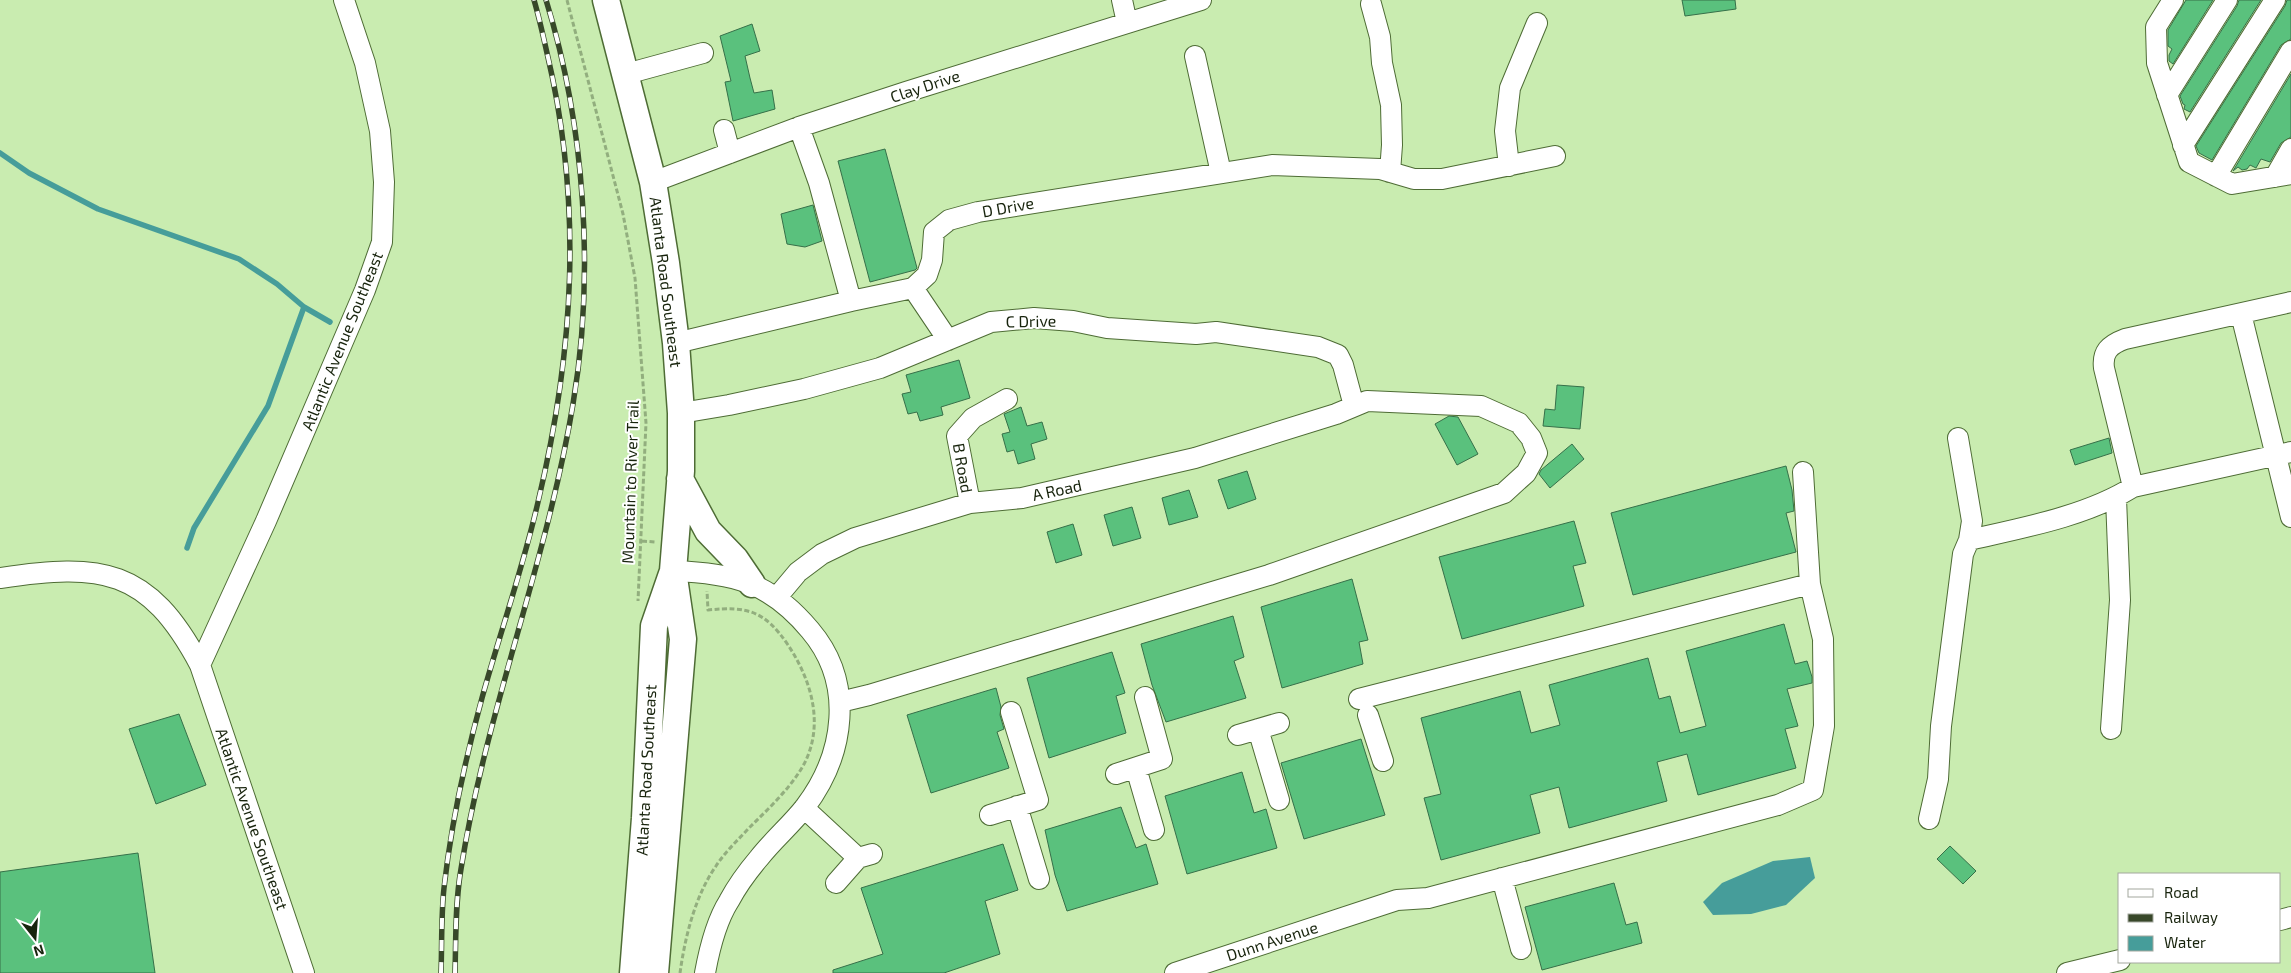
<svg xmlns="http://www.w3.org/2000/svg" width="2291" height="973" viewBox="0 0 2291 973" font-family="'Exo 2',sans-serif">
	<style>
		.water { fill: #469d9a }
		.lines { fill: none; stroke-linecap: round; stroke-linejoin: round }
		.stream { stroke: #469d9a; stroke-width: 5.5 }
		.building { fill: #5ac17d; stroke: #367049 }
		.minor-casing { stroke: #4e6c35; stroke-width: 22 }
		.major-casing { stroke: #4e6c35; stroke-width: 29 }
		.path { stroke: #92ae7e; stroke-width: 3; stroke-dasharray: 5 2.5; stroke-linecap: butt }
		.minor { stroke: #fff; stroke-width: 20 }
		.major { stroke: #fff; stroke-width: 26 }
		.rail-casing { stroke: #38482a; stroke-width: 5.5 }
		.rail { stroke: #fff; stroke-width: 4; stroke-dasharray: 11; stroke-linecap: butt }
		.labels { text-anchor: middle; stroke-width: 4; stroke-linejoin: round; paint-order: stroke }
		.street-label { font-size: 16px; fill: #18240d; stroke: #fff }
	</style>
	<rect width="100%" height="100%" fill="#c9ecb0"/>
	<!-- water -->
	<path class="water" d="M 1810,857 L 1815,878 L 1786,905 L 1751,914 L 1713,915 L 1703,902 L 1722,883 L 1773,861 Z"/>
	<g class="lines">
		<!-- stream -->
		<path class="stream" d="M 0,153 L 29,173 L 98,209 L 239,259 L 277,284 L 304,307 L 330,322
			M 187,548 L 194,528 L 268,406 L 304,307"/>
	</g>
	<!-- building -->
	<path class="building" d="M 1682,0 L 1735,0 L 1736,9 L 1685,16 Z
		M 2186,0 L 2213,0 L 2173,64 L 2169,61 L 2169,55 L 2172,49 L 2168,46 L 2168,30 Z
		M 2239,0 L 2261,0 L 2190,112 L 2184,109 L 2185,105 L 2183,104 L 2180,96 L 2237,6 Z
		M 2287,0 L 2291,0 L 2291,39 L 2281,45 L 2212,160 L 2199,153 L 2196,146 L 2285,6 Z
		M 752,24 L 760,51 L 745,56 L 750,78 L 754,93 L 772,90 L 775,109 L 733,121 L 725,82 L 731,81 L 720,36 Z
		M 2291,74 L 2291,137 L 2281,143 L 2270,162 L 2261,159 L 2256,168 L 2250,165 L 2247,169 L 2242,170 L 2238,167 L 2233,171 Z
		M 885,149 L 917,268 L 915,270 L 870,282 L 838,161 Z
		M 813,205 L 822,241 L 805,247 L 787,244 L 781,214 Z
		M 959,360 L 970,398 L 941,407 L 943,415 L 920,421 L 917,412 L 908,414 L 902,394 L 911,392 L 906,375 Z
		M 1557,385 L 1584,387 L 1580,429 L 1543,426 L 1545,409 L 1555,410 Z
		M 1021,407 L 1027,426 L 1042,422 L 1047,439 L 1031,444 L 1035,459 L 1018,464 L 1014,450 L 1007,452 L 1002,434 L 1010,432 L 1004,414 Z
		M 1449,416 L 1458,417 L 1478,454 L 1457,465 L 1435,424 Z
		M 2109,438 L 2112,453 L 2075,465 L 2070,450 Z
		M 1572,444 L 1584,459 L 1550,488 L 1539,474 L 1541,470 Z
		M 1786,466 L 1792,490 L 1794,511 L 1786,513 L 1796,552 L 1633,595 L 1611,513 Z
		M 1247,471 L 1256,499 L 1228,509 L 1218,480 Z
		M 1189,490 L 1198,517 L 1169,525 L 1162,498 Z
		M 1132,507 L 1141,538 L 1113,546 L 1104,515 Z
		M 1574,521 L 1586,563 L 1573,566 L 1584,606 L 1462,639 L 1439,557 Z
		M 1073,524 L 1082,555 L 1056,563 L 1047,532 Z
		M 1352,579 L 1368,640 L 1359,642 L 1363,664 L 1282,688 L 1261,607 Z
		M 1233,616 L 1244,657 L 1234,661 L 1246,698 L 1166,722 L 1152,685 L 1141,644 Z
		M 1784,624 L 1795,664 L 1807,661 L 1812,677 L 1812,683 L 1787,689 L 1798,726 L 1785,729 L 1796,768 L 1698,795 L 1687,754 L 1657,762 L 1667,801 L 1569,828 L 1559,787 L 1530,795 L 1540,833 L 1441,860 L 1424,798 L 1441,794 L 1421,718 L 1520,691 L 1531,733 L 1560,725 L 1549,685 L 1648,658 L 1659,699 L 1670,696 L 1680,733 L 1706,726 L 1686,651 Z
		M 1112,652 L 1125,693 L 1116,696 L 1126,733 L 1049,758 L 1027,678 Z
		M 996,688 L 1001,707 L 1000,715 L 1004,729 L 997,732 L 1009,768 L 931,793 L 907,715 Z
		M 179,714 L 206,785 L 156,804 L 129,729 Z
		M 1361,739 L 1385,815 L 1304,839 L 1281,763 Z
		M 1242,772 L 1254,813 L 1266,809 L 1277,848 L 1187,874 L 1165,796 Z
		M 1121,807 L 1136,848 L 1146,844 L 1158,884 L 1067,911 L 1055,875 L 1045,830 Z
		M 1003,844 L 1018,890 L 985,901 L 1000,954 L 944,973 L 833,973 L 833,970 L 883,954 L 861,888 Z
		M 1950,846 L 1976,871 L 1963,884 L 1937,859 Z
		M 138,853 L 155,973 L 0,973 L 0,872 Z
		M 1614,883 L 1626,925 L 1637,922 L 1642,943 L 1542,970 L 1525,907 Z"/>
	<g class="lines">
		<!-- minor casing -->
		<g class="minor-casing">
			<path id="minor" d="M 1122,0 L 1127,23
				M 2173,0 L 2156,27 L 2157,63 L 2189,162 L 2232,184 L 2291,174
				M 1371,4 L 1380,37 L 1382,63 L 1391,105 L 1392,145 L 1390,172
				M 1195,56 L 1221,173
				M 626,74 L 703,53
				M 2167,95 L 2227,0
				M 799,127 L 819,183 L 851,301
				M 724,130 L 730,153
				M 2183,145 L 2275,0
				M 1509,166 L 1505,131 L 1510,88 L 1537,23
				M 2216,176 L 2291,51
				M 2275,177 L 2291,149
				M 653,182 L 799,127 L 906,92 L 1201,0
				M 913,288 L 948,340
				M 2241,314 L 2291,517
				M 676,343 L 851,301 L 913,288 L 927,275 L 932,260 L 934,232 L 949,220 L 978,212 L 1272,165 L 1380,169 L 1414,179 L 1442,179 L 1555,156
				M 681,413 L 729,405 L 804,389 L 880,368 L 991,322 L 1034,318 L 1073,321 L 1107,328 L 1196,334 L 1216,332 L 1318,347 L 1338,355 L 1343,365 L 1354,406
				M 2133,487 L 2104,368 C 2102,352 2109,345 2125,339 L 2291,302
				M 970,503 L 957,436 L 973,418 L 1007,399
				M 1969,540 C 2022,528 2087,516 2133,487 L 2291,452
				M 673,571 C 733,573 770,582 810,630 C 855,683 845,754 805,807 C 791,825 773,840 759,858 C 748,871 737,886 729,901 C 717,920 709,951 705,973
				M 0,578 C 101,563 148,567 200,665 L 304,973
				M 777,597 L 798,572 L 822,554 L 855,538 L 970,503 L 1022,498 L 1195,458 L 1336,414 L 1367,401 L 1481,406 L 1519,423 L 1531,438 L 1537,453 L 1526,473 L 1504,493 L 1269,575 L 869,695 L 840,702
				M 200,665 L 266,521 L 365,290 L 382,242 L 384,182 L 380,131 L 365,63 L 344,0
				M 1359,699 L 1810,584
				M 1368,715 L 1383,761
				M 1258,729 L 1279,800
				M 2111,729 L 2120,600 L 2116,498
				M 1238,735 L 1279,723
				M 1136,768 L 1154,830
				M 1116,774 L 1162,759 L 1145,697
				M 1017,806 L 1039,879
				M 804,808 L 858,858 L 872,854
				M 990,815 L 1038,800 L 1011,712
				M 1929,819 L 1938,779 L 1941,726 L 1963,554 L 1969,540 L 1972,521 L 1958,438
				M 1502,878 L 1521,949
				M 836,883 L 858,858
				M 2280,920 L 2291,917
				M 1175,973 L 1397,900 L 1428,898 L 1778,805 L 1813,790 L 1824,726 L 1823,639 L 1810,584 L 1803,472
				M 2067,973 L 2120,960"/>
		</g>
		<!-- major casing -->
		<g class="major-casing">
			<path id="major" d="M 606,0 L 653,182 L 666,263 L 676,343 L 681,413 L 681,471 L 673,571 L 683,639 L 655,973
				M 680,479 L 708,531 L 735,559 L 752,584
				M 633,973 L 645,818 L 654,626 L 672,574"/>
		</g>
		<!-- path -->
		<path class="path" d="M 567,0 L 623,214 L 635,278 L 646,423 L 638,601
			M 642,541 L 655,542
			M 680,973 C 685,937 695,896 716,866 C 725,852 737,841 748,829 C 767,810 789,790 803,766 C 825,726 812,681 788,645 C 765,611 748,606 708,610 L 707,591"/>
		<!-- minor -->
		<use href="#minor" class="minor"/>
		<!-- major -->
		<use href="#major" class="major"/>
		<!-- rail casing -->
		<g class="rail-casing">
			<path id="rail" d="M 441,973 C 442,945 441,916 444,888 C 451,825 465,760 482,698 C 500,633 523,568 538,502 C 574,351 583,205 547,53 C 543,35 539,17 534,0
				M 455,973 C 456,939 455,903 461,869 C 486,711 547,562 573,404 C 595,274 585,126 546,0"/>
		</g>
		<!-- rail -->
		<use href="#rail" class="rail"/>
	</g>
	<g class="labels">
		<!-- street labels -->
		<g class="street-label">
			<text transform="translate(925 86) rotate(-18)" y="6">Clay Drive</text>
			<text transform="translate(1008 207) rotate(-10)" y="6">D Drive</text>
			<text transform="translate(666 282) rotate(83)" y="6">Atlanta Road Southeast</text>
			<text transform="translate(1031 321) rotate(-1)" y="6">C Drive</text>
			<text transform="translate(342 341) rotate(-68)" y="6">Atlantic Avenue Southeast</text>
			<text transform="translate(963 468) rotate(80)" y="6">B Road</text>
			<text transform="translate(630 482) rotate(-88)" y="6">Mountain to River Trail</text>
			<text transform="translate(1057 490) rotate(-12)" y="6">A Road</text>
			<text transform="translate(646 770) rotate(-87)" y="6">Atlanta Road Southeast</text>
			<text transform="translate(252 819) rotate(71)" y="6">Atlantic Avenue Southeast</text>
			<text transform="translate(1272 941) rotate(-18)" y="6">Dunn Avenue</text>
		</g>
	</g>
	<!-- legend -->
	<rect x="2118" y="873" width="162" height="90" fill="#ffffff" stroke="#a3a79e"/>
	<rect x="2128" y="889" width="25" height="8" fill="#ffffff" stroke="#a3a79e"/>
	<text x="2164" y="898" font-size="15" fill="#18240d">Road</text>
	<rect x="2128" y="914" width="25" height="8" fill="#38482a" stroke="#a3a79e"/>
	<text x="2164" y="923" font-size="15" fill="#18240d">Railway</text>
	<rect x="2128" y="936" width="25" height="15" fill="#469d9a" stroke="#a3a79e"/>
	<text x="2164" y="948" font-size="15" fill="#18240d">Water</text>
	<!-- north arrow -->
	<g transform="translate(35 938) rotate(163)" stroke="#ffffff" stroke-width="4" paint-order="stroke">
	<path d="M0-4L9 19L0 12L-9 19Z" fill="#18240d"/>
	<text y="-8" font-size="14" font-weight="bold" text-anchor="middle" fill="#18240d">N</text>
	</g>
</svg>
